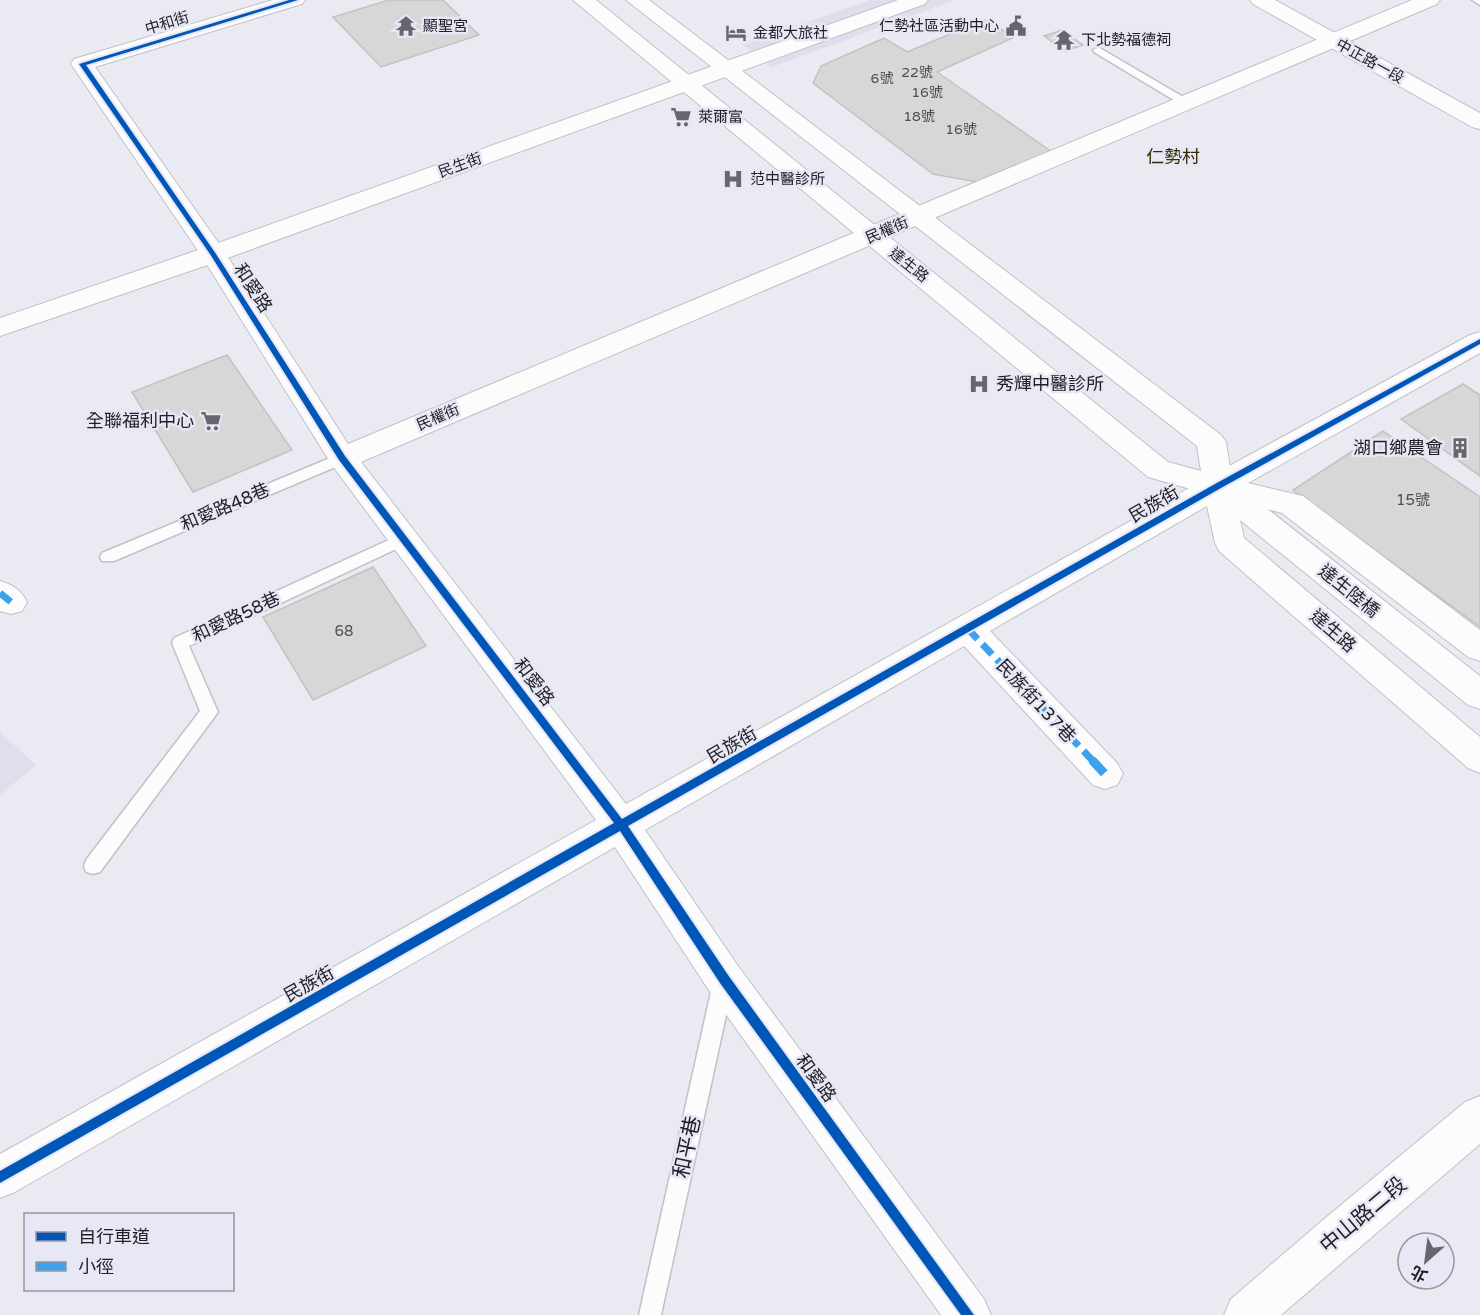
<svg xmlns="http://www.w3.org/2000/svg" width="1480" height="1315" viewBox="0 0 1480 1315" font-family="'Varela Round','Noto Sans TC',sans-serif">
	<style>
		.built { fill: #dedeed }
		.building { fill: #d7d7d7; stroke: #c2c2c3; stroke-width: 1.5 }
		.lines { fill: none; stroke-linecap: round; stroke-linejoin: round }
		.service-casing { stroke: #c0c0c7; stroke-width: 3 }
		.minor-casing { stroke: #c0c0c7; stroke-width: 2 }
		.tertiary-casing { stroke: #c0c0c7; stroke-width: 2 }
		.secondary-casing { stroke: #c0c0c7; stroke-width: 2 }
		.service { fill: #fcfcfd; fill-rule: evenodd }
		.minor { fill: #fcfcfd; fill-rule: evenodd }
		.tertiary { fill: #fcfcfd; fill-rule: evenodd }
		.secondary { fill: #fcfcfd; fill-rule: evenodd }
		.quiet-far1 { stroke: #3da2eb; stroke-width: 7; stroke-dasharray: 14 7; stroke-linecap: butt }
		.quiet { stroke: #3da2eb; stroke-width: 9; stroke-dasharray: 18 9; stroke-linecap: butt }
		.cycleway-casing { stroke: #e7e7f6; stroke-width: 4 }
		.cycleway { fill: #0057b8; fill-rule: evenodd }
		.labels { text-anchor: middle; stroke-width: 5; stroke-linejoin: round; paint-order: stroke }
		.far-number-label { font-size: 14px; fill: #4e4e52 }
		.far-street-label { font-size: 15px; fill: #1f1f24; stroke: #e7e7f6 }
		.far-poi-label { font-size: 15px; fill: #1f1f24; stroke: #e7e7f6; text-anchor: start }
		.number-label { font-size: 15px; fill: #4e4e52 }
		.far-quarter-label { font-size: 18px; fill: #352b00; stroke: #e7e7f6 }
		.street-label { font-size: 18px; fill: #1f1f24; stroke: #e7e7f6 }
		.poi-label { font-size: 18px; fill: #1f1f24; stroke: #e7e7f6; text-anchor: end }
		.near-street-label { font-size: 21px; fill: #1f1f24; stroke: #e7e7f6 }
	</style>
	<rect width="100%" height="100%" fill="#eaeaf2"/>
	<!-- built -->
	<path class="built" d="M 870,0 L 955,0 L 772,67 L 743,45 Z
		M 0,732 L 36,765 L 0,795 Z"/>
	<!-- building -->
	<path class="building" d="M 389,0 L 443,0 L 479,35 L 381,67 L 333,17 Z
		M 984,20 L 1015,37 L 937,72 L 1052,152 L 977,182 L 933,174 L 813,83 L 821,66 L 884,38 L 907,52 Z
		M 1062,30 L 1083,45 L 1065,51 L 1044,36 Z
		M 227,355 L 292,450 L 193,492 L 132,392 Z
		M 1463,384 L 1480,395 L 1480,476 L 1401,419 Z
		M 1383,431 L 1480,497 L 1480,627 L 1293,490 Z
		M 373,567 L 426,646 L 313,700 L 263,617 Z"/>
	<g class="lines">
		<!-- service casing -->
		<g class="service-casing">
			<path id="service" d="M 1472,0 L 1480,0 L 1480,5 Z
				M 1098,47 L 1190,101 L 1192,103 L 1190,105 L 1182,105 L 1094,52 L 1093,50 Z
				M 342,453 L 349,458 L 347,462 L 114,561 L 102,561 L 100,557 L 102,553 Z
				M 404,533 L 409,535 L 412,539 L 409,543 L 189,646 L 218,712 L 100,872 L 93,874 L 86,872 L 84,866 L 86,860 L 200,711 L 172,643 L 174,638 Z
				M 723,974 L 730,976 L 733,983 L 661,1315 L 639,1315 L 713,983 L 716,976 Z"/>
		</g>
		<!-- minor casing -->
		<g class="minor-casing">
			<path id="minor" d="M 273,0 L 305,0 L 302,4 L 95,67 L 222,248 L 348,444 L 1412,0 L 1440,0 L 1437,4 L 361,462 L 626,804 L 1207,478 L 1470,335 L 1480,332 L 1480,353 L 1248,483 L 1303,496 L 1480,630 L 1480,661 L 1468,657 L 1282,513 L 1236,501 L 1244,538 L 1480,737 L 1480,773 L 1468,768 L 1219,551 L 1215,543 L 1207,506 L 990,631 L 1117,763 L 1123,774 L 1117,785 L 1105,789 L 1093,785 L 964,646 L 645,830 L 738,966 L 984,1299 L 991,1315 L 941,1315 L 710,992 L 615,847 L 15,1192 L 0,1198 L 0,1154 L 596,820 L 332,465 L 201,255 L 71,64 L 74,59 Z
				M 898,0 L 928,0 L 925,4 L 695,88 L 687,90 L 679,88 L 676,83 L 679,78 Z
				M 0,581 C 13,585 21,590 27,602 L 22,611 L 11,614 L 0,611 Z"/>
		</g>
		<!-- tertiary casing -->
		<g class="tertiary-casing">
			<path id="tertiary" d="M 1250,0 L 1275,0 L 1480,113 L 1480,129 L 1472,127 L 1253,4 Z
				M 687,76 L 695,78 L 698,83 L 695,88 L 222,260 L 0,336 L 0,318 L 204,248 Z
				M 1480,1096 L 1480,1144 L 1281,1315 L 1224,1315 L 1231,1299 L 1323,1220 L 1465,1102 Z"/>
		</g>
		<!-- secondary casing -->
		<g class="secondary-casing">
			<path id="secondary" d="M 573,0 L 596,0 L 1168,462 L 1201,471 L 1197,446 L 626,0 L 649,0 L 1221,435 L 1226,442 L 1232,481 L 1480,676 L 1480,709 L 1468,705 L 1208,494 L 1148,477 Z"/>
		</g>
		<!-- service -->
		<use href="#service" class="service"/>
		<!-- minor -->
		<use href="#minor" class="minor"/>
		<!-- tertiary -->
		<use href="#tertiary" class="tertiary"/>
		<!-- secondary -->
		<use href="#secondary" class="secondary"/>
		<!-- quiet-far1 -->
		<path class="quiet-far1" d="M 0,593 L 11,602
			M 968,629 L 1093,761"/>
		<!-- quiet -->
		<path class="quiet" d="M 1092,760 L 1105,774"/>
		<!-- cycleway casing -->
		<g class="cycleway-casing">
			<path id="cycleway" d="M 289,0 L 298,0 L 86,65 L 216,254 L 345,456 L 622,819 L 1215,484 L 1480,339 L 1480,344 L 1221,488 L 628,826 L 728,975 L 974,1315 L 961,1315 L 720,983 L 620,831 L 0,1183 L 0,1171 L 614,823 L 339,460 L 210,254 L 79,64 Z"/>
		</g>
		<!-- cycleway -->
		<use href="#cycleway" class="cycleway"/>
	</g>
	<!-- icons -->
	<defs>
		<g id="temple-bare" transform="scale(1.62)"><path d="M0-6L5-2H3V0L6.5 2.5H4V6H1.5V3h-3V6H-4V2.5H-6.5L-3 0V-2H-5Z" fill="#66666c" stroke="#e7e7f6" stroke-width="2.5" paint-order="stroke"/></g>
		<g id="civic-bare" transform="scale(1.62)"><path d="M-.6-6.5H3V-4.5H.6V-3L4-1V1h2V6H-6V1h2V-1L-.6-3ZM-1.2 2.5V6h2.4V2.5Z" fill="#66666c" stroke="#e7e7f6" stroke-width="2.5" paint-order="stroke"/></g>
		<g id="hotel-bare" transform="scale(1.62)"><path d="M-6-4.5h1.5V1H6V5H4.5V3h-9V5H-6ZM-4 0a1.8 1.8 0 1 1 3.6 0ZM.5 0V-2.5h3Q6-2.5 6 0Z" fill="#66666c" stroke="#e7e7f6" stroke-width="2.5" paint-order="stroke"/></g>
		<g id="supermarket-bare" transform="scale(1.62)"><path d="M-6-5.5h2.5l.6 2H6L4.5 2H-2.5L-4.4-4H-6ZM-1.5 3.2a1.3 1.3 0 1 0 .1 0ZM3 3.2a1.3 1.3 0 1 0 .1 0Z" fill="#66666c" stroke="#e7e7f6" stroke-width="2.5" paint-order="stroke"/></g>
		<g id="hospital-bare" transform="scale(1.62)"><path d="M-5-5h3v3.5h4V-5h3V5h-3V1.5h-4V5h-3Z" fill="#66666c" stroke="#e7e7f6" stroke-width="2.5" paint-order="stroke"/></g>
		<g id="building-bare" transform="scale(1.62)"><path d="M-4-6H4V6H1V3H-1V6H-4ZM-2.5-4.3h1.7v1.8h-1.7ZM.8-4.3h1.7v1.8H.8ZM-2.5-1h1.7V.8h-1.7ZM.8-1h1.7V.8H.8Z" fill="#66666c" stroke="#e7e7f6" stroke-width="2.5" paint-order="stroke"/></g>
	</defs>
	<g fill-rule="evenodd">
		<use href="#temple-bare" x="406" y="26"/>
		<use href="#civic-bare" x="1016" y="26"/>
		<use href="#hotel-bare" x="736" y="33"/>
		<use href="#temple-bare" x="1064" y="40"/>
		<use href="#supermarket-bare" x="681" y="117"/>
		<use href="#hospital-bare" x="733" y="179"/>
		<use href="#hospital-bare" x="979" y="384"/>
		<use href="#supermarket-bare" x="211" y="421"/>
		<use href="#building-bare" x="1460" y="448"/>
	</g>
	<g class="labels">
		<!-- far-number labels -->
		<g class="far-number-label">
			<text x="917" y="77">22號</text>
			<text x="882" y="83">6號</text>
			<text x="927" y="97">16號</text>
			<text x="919" y="121">18號</text>
			<text x="961" y="134">16號</text>
		</g>
		<!-- far-street labels -->
		<g class="far-street-label">
			<text transform="translate(167 23) rotate(-17)" y="5">中和街</text>
			<text transform="translate(1370 61) rotate(29)" y="5">中正路一段</text>
			<text transform="translate(460 165) rotate(-20)" y="5">民生街</text>
			<text transform="translate(887 230) rotate(-23)" y="5">民權街</text>
			<text transform="translate(909 265) rotate(39)" y="5">達生路</text>
			<text transform="translate(438 417) rotate(-23)" y="5">民權街</text>
		</g>
		<!-- far-poi labels -->
		<g class="far-poi-label">
			<text x="423" y="31">顯聖宮</text>
			<text x="999" y="31" text-anchor="end">仁勢社區活動中心</text>
			<text x="753" y="38">金都大旅社</text>
			<text x="1081" y="45">下北勢福德祠</text>
			<text x="698" y="122">萊爾富</text>
			<text x="750" y="184">范中醫診所</text>
		</g>
		<!-- number labels -->
		<g class="number-label">
			<text x="1413" y="505">15號</text>
			<text x="344" y="636">68</text>
		</g>
		<!-- far-quarter labels -->
		<g class="far-quarter-label">
			<text x="1173" y="163">仁勢村</text>
		</g>
		<!-- street labels -->
		<g class="street-label">
			<text transform="translate(253 288) rotate(57)" y="6">和愛路</text>
			<text transform="translate(1154 504) rotate(-30)" y="6">民族街</text>
			<text transform="translate(225 507) rotate(-23)" y="6">和愛路48巷</text>
			<text transform="translate(1349 591) rotate(39)" y="6">達生陸橋</text>
			<text transform="translate(236 617) rotate(-25)" y="6">和愛路58巷</text>
			<text transform="translate(1333 631) rotate(41)" y="6">達生路</text>
			<text transform="translate(534 682) rotate(53)" y="6">和愛路</text>
			<text transform="translate(1036 701) rotate(47)" y="6">民族街137巷</text>
			<text transform="translate(732 745) rotate(-30)" y="6">民族街</text>
			<text transform="translate(309 984) rotate(-29)" y="6">民族街</text>
			<text transform="translate(816 1078) rotate(54)" y="6">和愛路</text>
		</g>
		<!-- poi labels -->
		<g class="poi-label">
			<text x="996" y="390" text-anchor="start">秀輝中醫診所</text>
			<text x="194" y="427">全聯福利中心</text>
			<text x="1443" y="454">湖口鄉農會</text>
		</g>
		<!-- near-street labels -->
		<g class="near-street-label">
			<text transform="translate(687 1147) rotate(-78)" y="7">和平巷</text>
			<text transform="translate(1363 1215) rotate(-40)" y="7">中山路二段</text>
		</g>
	</g>
	<!-- legend -->
	<rect x="24" y="1213" width="210" height="78" fill="#e7e7f6" stroke="#9797a2" stroke-width="1.5"/>
	<rect x="36" y="1232" width="30" height="9" fill="#0057b8" stroke="#9797a2" stroke-width="1.5"/>
	<text x="78" y="1243" font-size="18" fill="#1f1f24">自行車道</text>
	<rect x="36" y="1262" width="30" height="9" fill="#3da2eb" stroke="#9797a2" stroke-width="1.5"/>
	<text x="78" y="1273" font-size="18" fill="#1f1f24">小徑</text>
	<!-- north arrow -->
	<g transform="translate(1426 1261) rotate(208)"><circle r="28" fill="#e7e7f6" stroke="#9797a2" stroke-width="1.5"/>
	<path d="M0-4.5L10 22L0 15L-10 22Z" fill="#66666c"/>
	<text y="-9" font-size="16" font-weight="bold" text-anchor="middle" fill="#1f1f24">北</text>
	</g>
</svg>
